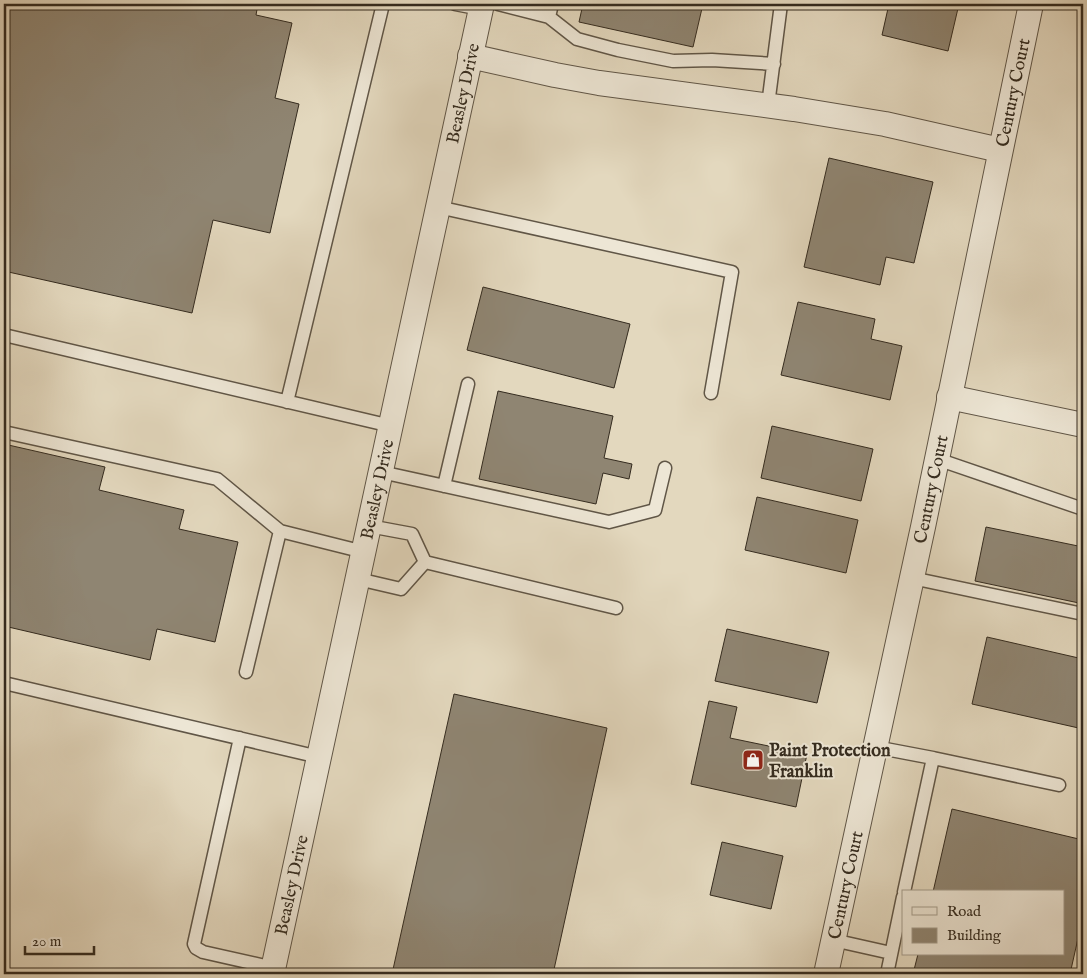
<svg xmlns="http://www.w3.org/2000/svg" width="1087" height="978" viewBox="0 0 1087 978" font-family="'IM FELL English',serif">
	<style>
		.building { fill: #8f8572; stroke: #342b1f }
		.lines { fill: none; stroke-linecap: round; stroke-linejoin: round }
		.lane-casing { stroke: #605647; stroke-width: 15 }
		.street-casing { stroke: #605647; stroke-width: 26 }
		.lane { stroke: #ede6d5; stroke-width: 12 }
		.street { stroke: #ede6d5; stroke-width: 24 }
		.labels { text-anchor: middle; stroke-width: 4; stroke-linejoin: round; paint-order: stroke }
		.street-label { font-size: 18px; fill: #342b1f; stroke: #ede6d5 }
		.poi-label { font-size: 18px; font-weight: bold; fill: #342b1f; stroke: #ede6d5; text-anchor: start }
	</style>
	<rect width="100%" height="100%" fill="#e3d8be"/>
	<filter id="stains"><feTurbulence type="fractalNoise" baseFrequency=".004" numOctaves="4"/><feColorMatrix values="0 0 0 0 .2 0 0 0 0 .09 0 0 0 0 .02 0 0 0 .5 -.17"/></filter>
	<radialGradient id="worn" r=".72"><stop offset=".6" stop-color="#630" stop-opacity="0"/><stop offset="1" stop-color="#630" stop-opacity=".3"/></radialGradient>
	<!-- building -->
	<path class="building" d="M 4,4 L 258,4 L 256,15 L 292,23 L 275,98 L 299,104 L 270,233 L 213,220 L 192,313 L 4,271 Z
		M 583,4 L 703,4 L 693,47 L 579,22 Z
		M 889,4 L 959,4 L 948,51 L 882,35 Z
		M 829,158 L 933,182 L 914,263 L 886,257 L 880,285 L 804,267 Z
		M 483,287 L 630,324 L 614,388 L 467,350 Z
		M 798,302 L 875,319 L 871,339 L 902,346 L 890,400 L 781,375 Z
		M 498,391 L 613,416 L 604,458 L 632,464 L 629,479 L 603,473 L 596,504 L 479,479 Z
		M 772,426 L 873,449 L 861,501 L 761,478 Z
		M 4,444 L 105,467 L 99,490 L 184,510 L 179,529 L 238,542 L 215,642 L 157,629 L 150,660 L 4,626 Z
		M 757,497 L 858,520 L 846,573 L 745,550 Z
		M 986,527 L 1083,547 L 1083,582 L 1079,603 L 975,581 Z
		M 727,629 L 829,652 L 817,703 L 715,681 Z
		M 987,637 L 1083,659 L 1083,729 L 972,704 Z
		M 454,694 L 607,728 L 553,974 L 392,974 Z
		M 709,701 L 737,707 L 730,738 L 807,754 L 796,807 L 691,784 Z
		M 952,809 L 1083,840 L 1083,916 L 1070,974 L 913,974 L 918,954 L 1063,954 L 1063,892 L 933,892 Z
		M 722,842 L 783,856 L 771,909 L 710,895 Z"/>
	<g class="lines">
		<!-- lane casing -->
		<g class="lane-casing">
			<path id="lane" d="M 455,4 L 481,9
				M 498,4 L 549,17 L 552,4
				M 549,17 L 577,39 L 618,50 L 673,61 L 712,60 L 774,64
				M 768,105 L 781,4
				M 438,207 L 732,272 L 711,393
				M 4,335 L 391,426
				M 287,402 L 383,4
				M 4,432 L 217,479 L 280,531
				M 937,459 L 1083,509
				M 381,472 L 609,522 L 655,510 L 665,468
				M 444,486 L 468,384
				M 425,562 L 616,608
				M 912,578 L 1083,614
				M 358,579 L 401,589 L 425,562 L 412,534 L 369,526
				M 246,672 L 280,531 L 364,552
				M 4,683 L 319,757
				M 240,738 L 194,944 L 196,948 L 203,952 L 274,968
				M 875,747 L 933,758
				M 904,892 L 933,758 L 1059,785
				M 833,940 L 891,953
				M 887,974 L 903,897"/>
		</g>
		<!-- street casing -->
		<g class="street-casing">
			<g id="street">
				<path d="M 470,56 L 555,75 L 599,83 L 794,109 L 885,124 L 1000,150"/>
				<path d="M 949,397 L 1083,425"/>
				<path id="s1" d="M 272,974 L 482,4"/>
				<path id="s2" d="M 826,974 L 923,527 L 1031,4"/>
			</g>
		</g>
		<!-- lane -->
		<use href="#lane" class="lane"/>
		<!-- street -->
		<use href="#street" class="street"/>
	</g>
	<!-- icons -->
	<defs>
		<g id="shop-square" transform="scale(1.125)"><rect x="-9" y="-9" width="18" height="18" rx="4" fill="#8f2418" stroke="#ede6d5"/><path d="M-5-2.5h2.3a2.7 3.5 0 0 1 5.4 0H5L5.5 6h-11ZM-1.5-2.5h3a1.5 2.3 0 0 0-3 0Z" fill="#fff"/></g>
	</defs>
	<g fill-rule="evenodd">
		<use href="#shop-square" x="753" y="760"/>
	</g>
	<g class="labels">
		<!-- street labels -->
		<g class="street-label">
			<text dy="6" stroke="none"><textPath href="#s1" startOffset="901">Beasley Drive</textPath></text>
			<text dy="6" stroke="none"><textPath href="#s2" startOffset="901">Century Court</textPath></text>
			<text dy="6" stroke="none"><textPath href="#s1" startOffset="496">Beasley Drive</textPath></text>
			<text dy="6" stroke="none"><textPath href="#s2" startOffset="496">Century Court</textPath></text>
			<text dy="6" stroke="none"><textPath href="#s1" startOffset="91">Beasley Drive</textPath></text>
			<text dy="6" stroke="none"><textPath href="#s2" startOffset="91">Century Court</textPath></text>
		</g>
		<!-- poi labels -->
		<g class="poi-label">
			<text x="769" y="756">Paint Protection<tspan x="769" dy="21">Franklin</tspan></text>
		</g>
	</g>
	<!-- margin -->
	<rect width="1087" height="978" fill="none" stroke="#e3d8be" stroke-width="20"/>
	<rect x="5" y="5" width="1077" height="968" fill="none" stroke="#342b1f" stroke-width="2.5"/>
	<rect x="10" y="10" width="1067" height="958" fill="none" stroke="#342b1f"/>
	<!-- legend -->
	<rect x="902" y="890" width="162" height="65" fill="#ede6d5" stroke="#a39b8c"/>
	<rect x="912" y="907" width="25" height="8" fill="#ede6d5" stroke="#a39b8c"/>
	<text x="947" y="916" font-size="15" fill="#342b1f">Road</text>
	<rect x="912" y="928" width="25" height="15" fill="#8f8572" stroke="#a39b8c"/>
	<text x="947" y="940" font-size="15" fill="#342b1f">Building</text>
	<!-- scale -->
	<path d="M25 946v8h69v-8" fill="none" stroke="#342b1f" stroke-width="2.5"/>
	<text x="32" y="946" font-size="15" fill="#342b1f" stroke="#ede6d5" stroke-width="4" paint-order="stroke">20 m</text>
	<rect width="100%" height="100%" filter="url(#stains)"/>
	<rect width="100%" height="100%" fill="url(#worn)"/>
</svg>
